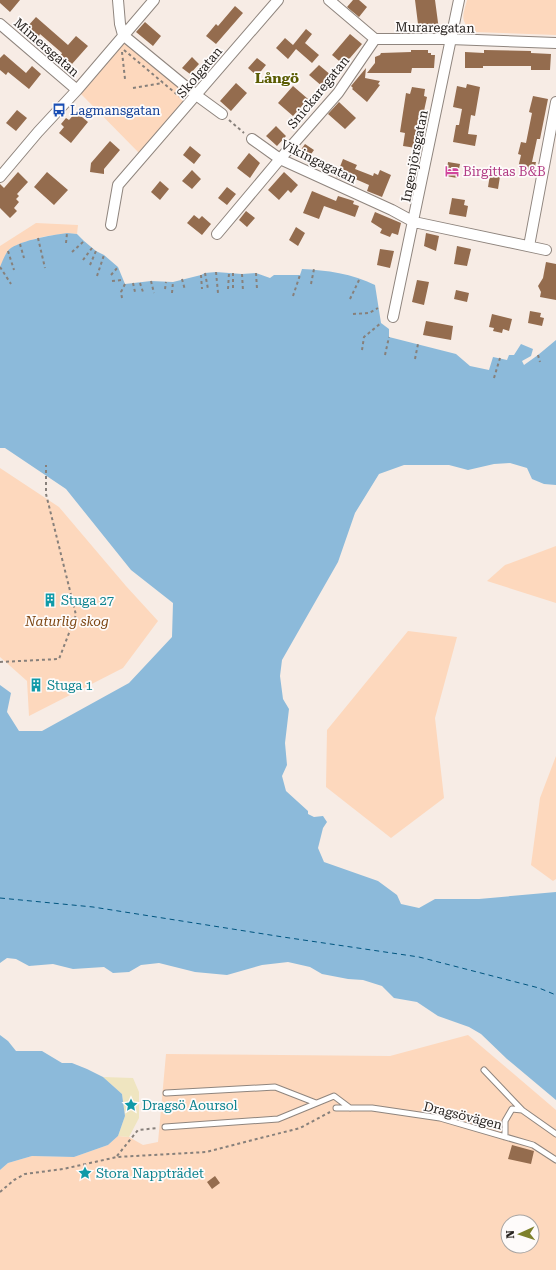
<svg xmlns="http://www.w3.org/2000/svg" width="556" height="1270" viewBox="0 0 556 1270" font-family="'Roboto Serif',serif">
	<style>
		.green { fill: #fdd8bd; fill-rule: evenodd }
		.sand { fill: #efe5c0 }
		.water { fill: #8cbada }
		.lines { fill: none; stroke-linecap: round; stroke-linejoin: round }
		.ferry { stroke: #00557f; stroke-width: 1; stroke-dasharray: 5 4; stroke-linecap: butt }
		.building { fill: #946c4e }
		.service-casing { stroke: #8f857e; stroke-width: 7 }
		.minor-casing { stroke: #8f857e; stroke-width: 12 }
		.path { stroke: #87807b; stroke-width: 2; stroke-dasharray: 3 3; stroke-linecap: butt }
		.service { stroke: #fff; stroke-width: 5 }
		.minor { stroke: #fff; stroke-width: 10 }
		.labels { text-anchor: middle; stroke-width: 3.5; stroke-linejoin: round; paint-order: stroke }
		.street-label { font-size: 13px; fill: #282421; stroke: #fefbfa }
		.transit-label { font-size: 13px; fill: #164399; stroke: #fefbfa; text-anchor: start }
		.hotel-label { font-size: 13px; fill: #b23c85; stroke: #fefbfa; text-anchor: start }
		.culture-label { font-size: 13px; fill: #0d838f; stroke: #fefbfa; text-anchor: start }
		.park-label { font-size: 13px; font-style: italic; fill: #7c4512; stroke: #fefbfa }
		.neighbourhood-label { font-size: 14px; font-weight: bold; fill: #5a5c02; stroke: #fefbfa }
	</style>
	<rect width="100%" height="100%" fill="#f7ece5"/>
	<!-- green -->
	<path class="green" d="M 467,0 L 556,0 L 556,35 L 474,32 C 459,21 463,16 467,0 Z
		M 126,41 L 191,95 L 140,154 L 81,94 Z
		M 36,223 L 78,225 L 77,234 C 60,232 22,239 9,250 C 5,254 3,262 0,267 L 0,246 Z
		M 0,468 L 59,507 L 126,586 L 158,621 L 123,668 L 29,716 L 27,681 L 0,657 Z
		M 556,546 L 556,603 L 487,581 L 505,565 Z
		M 408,631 L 457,637 L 435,718 L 444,798 L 391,838 L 326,787 L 327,730 Z
		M 556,756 L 556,879 L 553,881 L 531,865 L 540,798 Z
		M 468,1035 L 556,1110 L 556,1270 L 0,1270 L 0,1170 L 8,1163 L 32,1156 L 74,1157 L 108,1145 L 118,1136 L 129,1137 L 143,1145 L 158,1142 L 166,1054 L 390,1056 ZM 508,1222 L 532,1222 L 532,1246 L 508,1246 Z"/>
	<!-- sand -->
	<path class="sand" d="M 103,1077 L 133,1078 L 139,1092 L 139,1118 L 129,1137 L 118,1136 L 125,1116 L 122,1094 Z"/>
	<!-- water -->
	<path class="water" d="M 67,233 L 77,234 L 84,241 L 96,251 L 104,255 L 118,267 L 125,284 L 151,281 L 173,282 L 201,275 L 205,273 L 216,272 L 242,274 L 256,273 L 270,278 L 274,275 L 300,275 L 302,269 C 326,270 353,274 375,285 L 381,323 L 389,329 L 389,337 L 456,354 L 470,366 L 489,370 L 493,357 L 507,360 L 509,355 L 514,355 L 521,344 L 533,349 L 531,356 L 522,361 L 524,365 L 538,355 L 556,340 L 556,485 L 544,484 L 532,479 L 527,468 L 510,463 L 494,464 L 468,470 L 449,465 L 404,465 L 379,474 L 355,513 L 338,562 L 282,660 L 280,676 L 283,699 L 289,709 L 285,743 L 287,765 L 282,776 L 286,791 L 308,811 L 308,814 L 314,817 L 323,816 L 327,822 L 323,828 L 318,848 L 324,862 L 378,881 L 397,895 L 401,904 L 419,908 L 435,899 L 479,899 L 556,892 L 556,1100 L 507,1059 L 481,1034 L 469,1027 L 438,1016 L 417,1002 L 394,998 L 382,986 L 363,980 L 348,979 L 322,974 L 310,967 L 288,962 L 262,965 L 227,975 L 195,972 L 159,963 L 141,965 L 129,972 L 113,973 L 104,967 L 73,969 L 53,964 L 29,966 L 16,959 L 7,958 L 0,963 L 0,685 L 11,693 L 7,712 L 19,731 L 42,731 L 129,683 L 172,637 L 173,603 L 131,570 L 66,489 L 5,448 L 0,448 L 0,267 C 2,262 4,257 7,252 C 14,241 53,235 67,233 Z
		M 0,1035 L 8,1041 L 16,1051 L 42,1051 L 62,1063 L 72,1063 L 87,1069 L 103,1077 L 122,1094 L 125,1116 L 118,1136 L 108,1145 L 74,1157 L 32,1156 L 8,1163 L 0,1170 Z"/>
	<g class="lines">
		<!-- ferry -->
		<path class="ferry" d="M 0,898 L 93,907 L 283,937 L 419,957 L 539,988 L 556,995"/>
	</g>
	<!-- building -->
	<path class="building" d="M 0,0 L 20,0 L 10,12 L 0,3 Z
		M 353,0 L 359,0 L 367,7 L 359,17 L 347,7 Z
		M 415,0 L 435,0 L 439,30 L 419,32 Z
		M 235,6 L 243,13 L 216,44 L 206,36 L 216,24 L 218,26 Z
		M 36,17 L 68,45 L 76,36 L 88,46 L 72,64 L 61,55 L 62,53 L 40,34 L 39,36 L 27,27 Z
		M 145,22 L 161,36 L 153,46 L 136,32 Z
		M 306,29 L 312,34 L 305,43 L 319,55 L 312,63 L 296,49 L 288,59 L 276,48 L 285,38 L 293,45 Z
		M 350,34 L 362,44 L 344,65 L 332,55 Z
		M 411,50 L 428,50 L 428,53 L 431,53 L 431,55 L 435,55 L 434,68 L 412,68 L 411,73 L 367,73 L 375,63 L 375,57 L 380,55 L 381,53 L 411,52 Z
		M 484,50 L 531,51 L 531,53 L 551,54 L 550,70 L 531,70 L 531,66 L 483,66 L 483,68 L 465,68 L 465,52 L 484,53 Z
		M 4,54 L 26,73 L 32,66 L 41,74 L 29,89 L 8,72 L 6,75 L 0,70 L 0,58 Z
		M 192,57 L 199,64 L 190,74 L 182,68 Z
		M 257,58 L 266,65 L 257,76 L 248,68 Z
		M 319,65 L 332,76 L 323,87 L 309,75 Z
		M 366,68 L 365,78 L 380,81 L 378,84 L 380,85 L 367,102 L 352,89 L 353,88 L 351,86 Z
		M 236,83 L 247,93 L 231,111 L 220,101 Z
		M 467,84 L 480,87 L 475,116 L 471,115 L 468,134 L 477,135 L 475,146 L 453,142 L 456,125 L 459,125 L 462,109 L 453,107 L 457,86 L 466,88 Z
		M 293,86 L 308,99 L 293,116 L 278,103 Z
		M 412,87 L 425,89 L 424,96 L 427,97 L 416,148 L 403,146 L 405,133 L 400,132 L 406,93 L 410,94 Z
		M 533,96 L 548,99 L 540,139 L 537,139 L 532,162 L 536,162 L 533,175 L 522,173 L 522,169 L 518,168 L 521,155 L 518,154 L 521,142 L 526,143 L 532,113 L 529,112 Z
		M 339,102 L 356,118 L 345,129 L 328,114 Z
		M 17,110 L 27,118 L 16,131 L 6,123 Z
		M 76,112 L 88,122 L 71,143 L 59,133 L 64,127 L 61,124 L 66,118 L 69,120 Z
		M 276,126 L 286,136 L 277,146 L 266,136 Z
		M 110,141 L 120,150 L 104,169 L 104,174 L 90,172 L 91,163 Z
		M 305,144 L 314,150 L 309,157 L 300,151 Z
		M 190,146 L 201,155 L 194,164 L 183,155 Z
		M 249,153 L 260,163 L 250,178 L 237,168 Z
		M 343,159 L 357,165 L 355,169 L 373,176 L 374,173 L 378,175 L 380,170 L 391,175 L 382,197 L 367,191 L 369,185 L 353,178 L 351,183 L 336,177 Z
		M 448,162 L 460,164 L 457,178 L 446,176 Z
		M 491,168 L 501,170 L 498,189 L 488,187 Z
		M 192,170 L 201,179 L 192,189 L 182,181 Z
		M 18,172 L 28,182 L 17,194 L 19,196 L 16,199 L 19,202 L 14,208 L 17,211 L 10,218 L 0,208 L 0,184 L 4,188 Z
		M 47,172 L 68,190 L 54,205 L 34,187 Z
		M 284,172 L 298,185 L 291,193 L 288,190 L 279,200 L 268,190 Z
		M 160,181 L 169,189 L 160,200 L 151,192 Z
		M 227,187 L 236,194 L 227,205 L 218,198 Z
		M 312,191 L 336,201 L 338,196 L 354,201 L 353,204 L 359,206 L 355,217 L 324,206 L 319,219 L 303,213 Z
		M 452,198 L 465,200 L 464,205 L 468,206 L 466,217 L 449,214 Z
		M 246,211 L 255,218 L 247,227 L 239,220 Z
		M 375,212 L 401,223 L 398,235 L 392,233 L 390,237 L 380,233 L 382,229 L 371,222 Z
		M 194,215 L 199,219 L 202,216 L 211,224 L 202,235 L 187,223 Z
		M 296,227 L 305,233 L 298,246 L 289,240 Z
		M 426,233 L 439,236 L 436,251 L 424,246 Z
		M 457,246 L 471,249 L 467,266 L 454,264 Z
		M 380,249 L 394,251 L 390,268 L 377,265 Z
		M 546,262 L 556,264 L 556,300 L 540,297 L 541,292 L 538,286 L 543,278 Z
		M 417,280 L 429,282 L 424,305 L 412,302 Z
		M 456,290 L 469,293 L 467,302 L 454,299 Z
		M 530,311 L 541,313 L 540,317 L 544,318 L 542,326 L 528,323 Z
		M 492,314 L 512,319 L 509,331 L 503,329 L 502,333 L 493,331 L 494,328 L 489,327 Z
		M 426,321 L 453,326 L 451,340 L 423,335 Z
		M 512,1145 L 534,1151 L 531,1164 L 508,1159 Z
		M 215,1176 L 220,1183 L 212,1189 L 207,1182 Z"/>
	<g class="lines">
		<!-- service casing -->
		<g class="service-casing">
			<path id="service" d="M 484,1070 L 522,1110
				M 166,1093 L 275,1087 L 316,1103
				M 336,1108 L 372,1108 L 440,1118 L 533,1145 L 556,1160
				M 165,1127 L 278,1119 L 334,1096 L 350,1108
				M 505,1137 L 505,1121 L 512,1109 L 522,1110 L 556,1134"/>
		</g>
		<!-- minor casing -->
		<g class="minor-casing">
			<path id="minor" d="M 118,0 L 120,24 L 123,35 L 196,95 L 222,114
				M 329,0 L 375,39 L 450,39 L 556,43
				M 0,24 L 77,90
				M 252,139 L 280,159 L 392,210 L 414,222 L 546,250
				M 0,177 L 38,132 L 77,90 L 154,0
				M 111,225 L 118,185 L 278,0
				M 217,234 L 280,159 L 338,93 L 375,39
				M 529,246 L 556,102
				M 393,317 L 459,0"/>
		</g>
		<!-- path -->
		<path class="path" d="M 124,50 L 180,97
			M 122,52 L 125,79
			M 133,88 L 163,83
			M 229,120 L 244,133
			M 38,238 L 45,268
			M 66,243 L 67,233
			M 20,244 L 24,258
			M 8,251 L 14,270
			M 72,252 L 84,241
			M 83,260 L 92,248
			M 90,265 L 96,251
			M 0,267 L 11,284
			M 216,272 L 218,293
			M 205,273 L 208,289
			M 233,273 L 233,290
			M 256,273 L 257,289
			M 242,274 L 243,291
			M 111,275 L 118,267
			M 201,275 L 202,289
			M 97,276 L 104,255
			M 182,279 L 185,290
			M 112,281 L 122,280
			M 151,281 L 154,293
			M 133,283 L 135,292
			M 140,283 L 143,292
			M 311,284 L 314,269
			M 165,289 L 166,282
			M 228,289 L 229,273
			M 172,293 L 173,282
			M 293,296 L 300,275
			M 122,298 L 121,292 L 125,284
			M 350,299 L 360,278
			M 353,314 L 369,313 L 378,308
			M 362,350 L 364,337 L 381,323
			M 385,355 L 389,337
			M 538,355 L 540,362
			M 415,359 L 418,344
			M 494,378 L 500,358
			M 0,662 L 59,659 L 76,615 L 46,494 L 46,465
			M 117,1156 L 138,1130 L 158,1128
			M 0,1192 L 14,1180 L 25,1174 L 63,1169 L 117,1157 L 206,1152 L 300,1128 L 330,1112"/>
		<!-- service -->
		<use href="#service" class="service"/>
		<!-- minor -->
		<use href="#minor" class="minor"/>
	</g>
	<!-- icons -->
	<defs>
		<g id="bus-bare" transform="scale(1.08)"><path d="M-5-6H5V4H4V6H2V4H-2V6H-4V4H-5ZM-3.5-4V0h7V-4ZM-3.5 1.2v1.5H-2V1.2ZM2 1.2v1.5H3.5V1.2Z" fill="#1a4fb4" stroke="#fefbfa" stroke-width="2.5" paint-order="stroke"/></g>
		<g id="hotel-bare" transform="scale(1.08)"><path d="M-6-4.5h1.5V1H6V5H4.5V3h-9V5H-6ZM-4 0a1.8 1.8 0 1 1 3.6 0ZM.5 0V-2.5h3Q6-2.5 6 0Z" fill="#d1479c" stroke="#fefbfa" stroke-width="2.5" paint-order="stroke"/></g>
		<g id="building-bare" transform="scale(1.08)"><path d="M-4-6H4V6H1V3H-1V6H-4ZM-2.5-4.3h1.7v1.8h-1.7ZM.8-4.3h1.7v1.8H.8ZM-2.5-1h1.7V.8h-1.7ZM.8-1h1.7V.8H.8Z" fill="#0f9aa8" stroke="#fefbfa" stroke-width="2.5" paint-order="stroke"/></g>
		<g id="sight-bare" transform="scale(1.08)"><path d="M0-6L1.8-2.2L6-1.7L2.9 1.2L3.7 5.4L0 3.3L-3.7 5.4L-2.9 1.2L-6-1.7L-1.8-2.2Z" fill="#0f9aa8" stroke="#fefbfa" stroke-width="2.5" paint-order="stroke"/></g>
	</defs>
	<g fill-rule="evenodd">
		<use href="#bus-bare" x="59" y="110"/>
		<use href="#hotel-bare" x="452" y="171"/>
		<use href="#building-bare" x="50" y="600"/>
		<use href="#building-bare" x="36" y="685"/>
		<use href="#sight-bare" x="131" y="1105"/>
		<use href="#sight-bare" x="85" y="1173"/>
	</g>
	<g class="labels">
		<!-- street labels -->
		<g class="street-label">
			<text transform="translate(435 27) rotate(1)" y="5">Muraregatan</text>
			<text transform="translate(47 47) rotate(41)" y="5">Mimersgatan</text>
			<text transform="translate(199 72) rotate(-50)" y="5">Skolgatan</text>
			<text transform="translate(318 92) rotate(-51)" y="5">Snickaregatan</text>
			<text transform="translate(414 156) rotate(-79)" y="5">Ingenjörsgatan</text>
			<text transform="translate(319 161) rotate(26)" y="5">Vikingagatan</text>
			<text transform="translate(463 1115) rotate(14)" y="5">Dragsövägen</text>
		</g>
		<!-- transit labels -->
		<g class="transit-label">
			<text x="70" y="115">Lagmansgatan</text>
		</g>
		<!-- hotel labels -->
		<g class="hotel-label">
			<text x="463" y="176">Birgittas B&amp;B</text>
		</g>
		<!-- culture labels -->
		<g class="culture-label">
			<text x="61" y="605">Stuga 27</text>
			<text x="47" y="690">Stuga 1</text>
			<text x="142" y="1110">Dragsö Aoursol</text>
			<text x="96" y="1178">Stora Nappträdet</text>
		</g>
		<!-- park labels -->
		<g class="park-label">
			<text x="67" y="626">Naturlig skog</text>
		</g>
		<!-- neighbourhood labels -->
		<g class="neighbourhood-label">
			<text x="277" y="83">Långö</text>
		</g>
	</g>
	<!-- north arrow -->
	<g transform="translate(520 1234) rotate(267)"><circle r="19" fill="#fefbfa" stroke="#a8a5a3"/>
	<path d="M0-3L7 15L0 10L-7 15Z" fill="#7e812b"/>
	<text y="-6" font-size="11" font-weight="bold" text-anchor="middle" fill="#282421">N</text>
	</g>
</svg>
